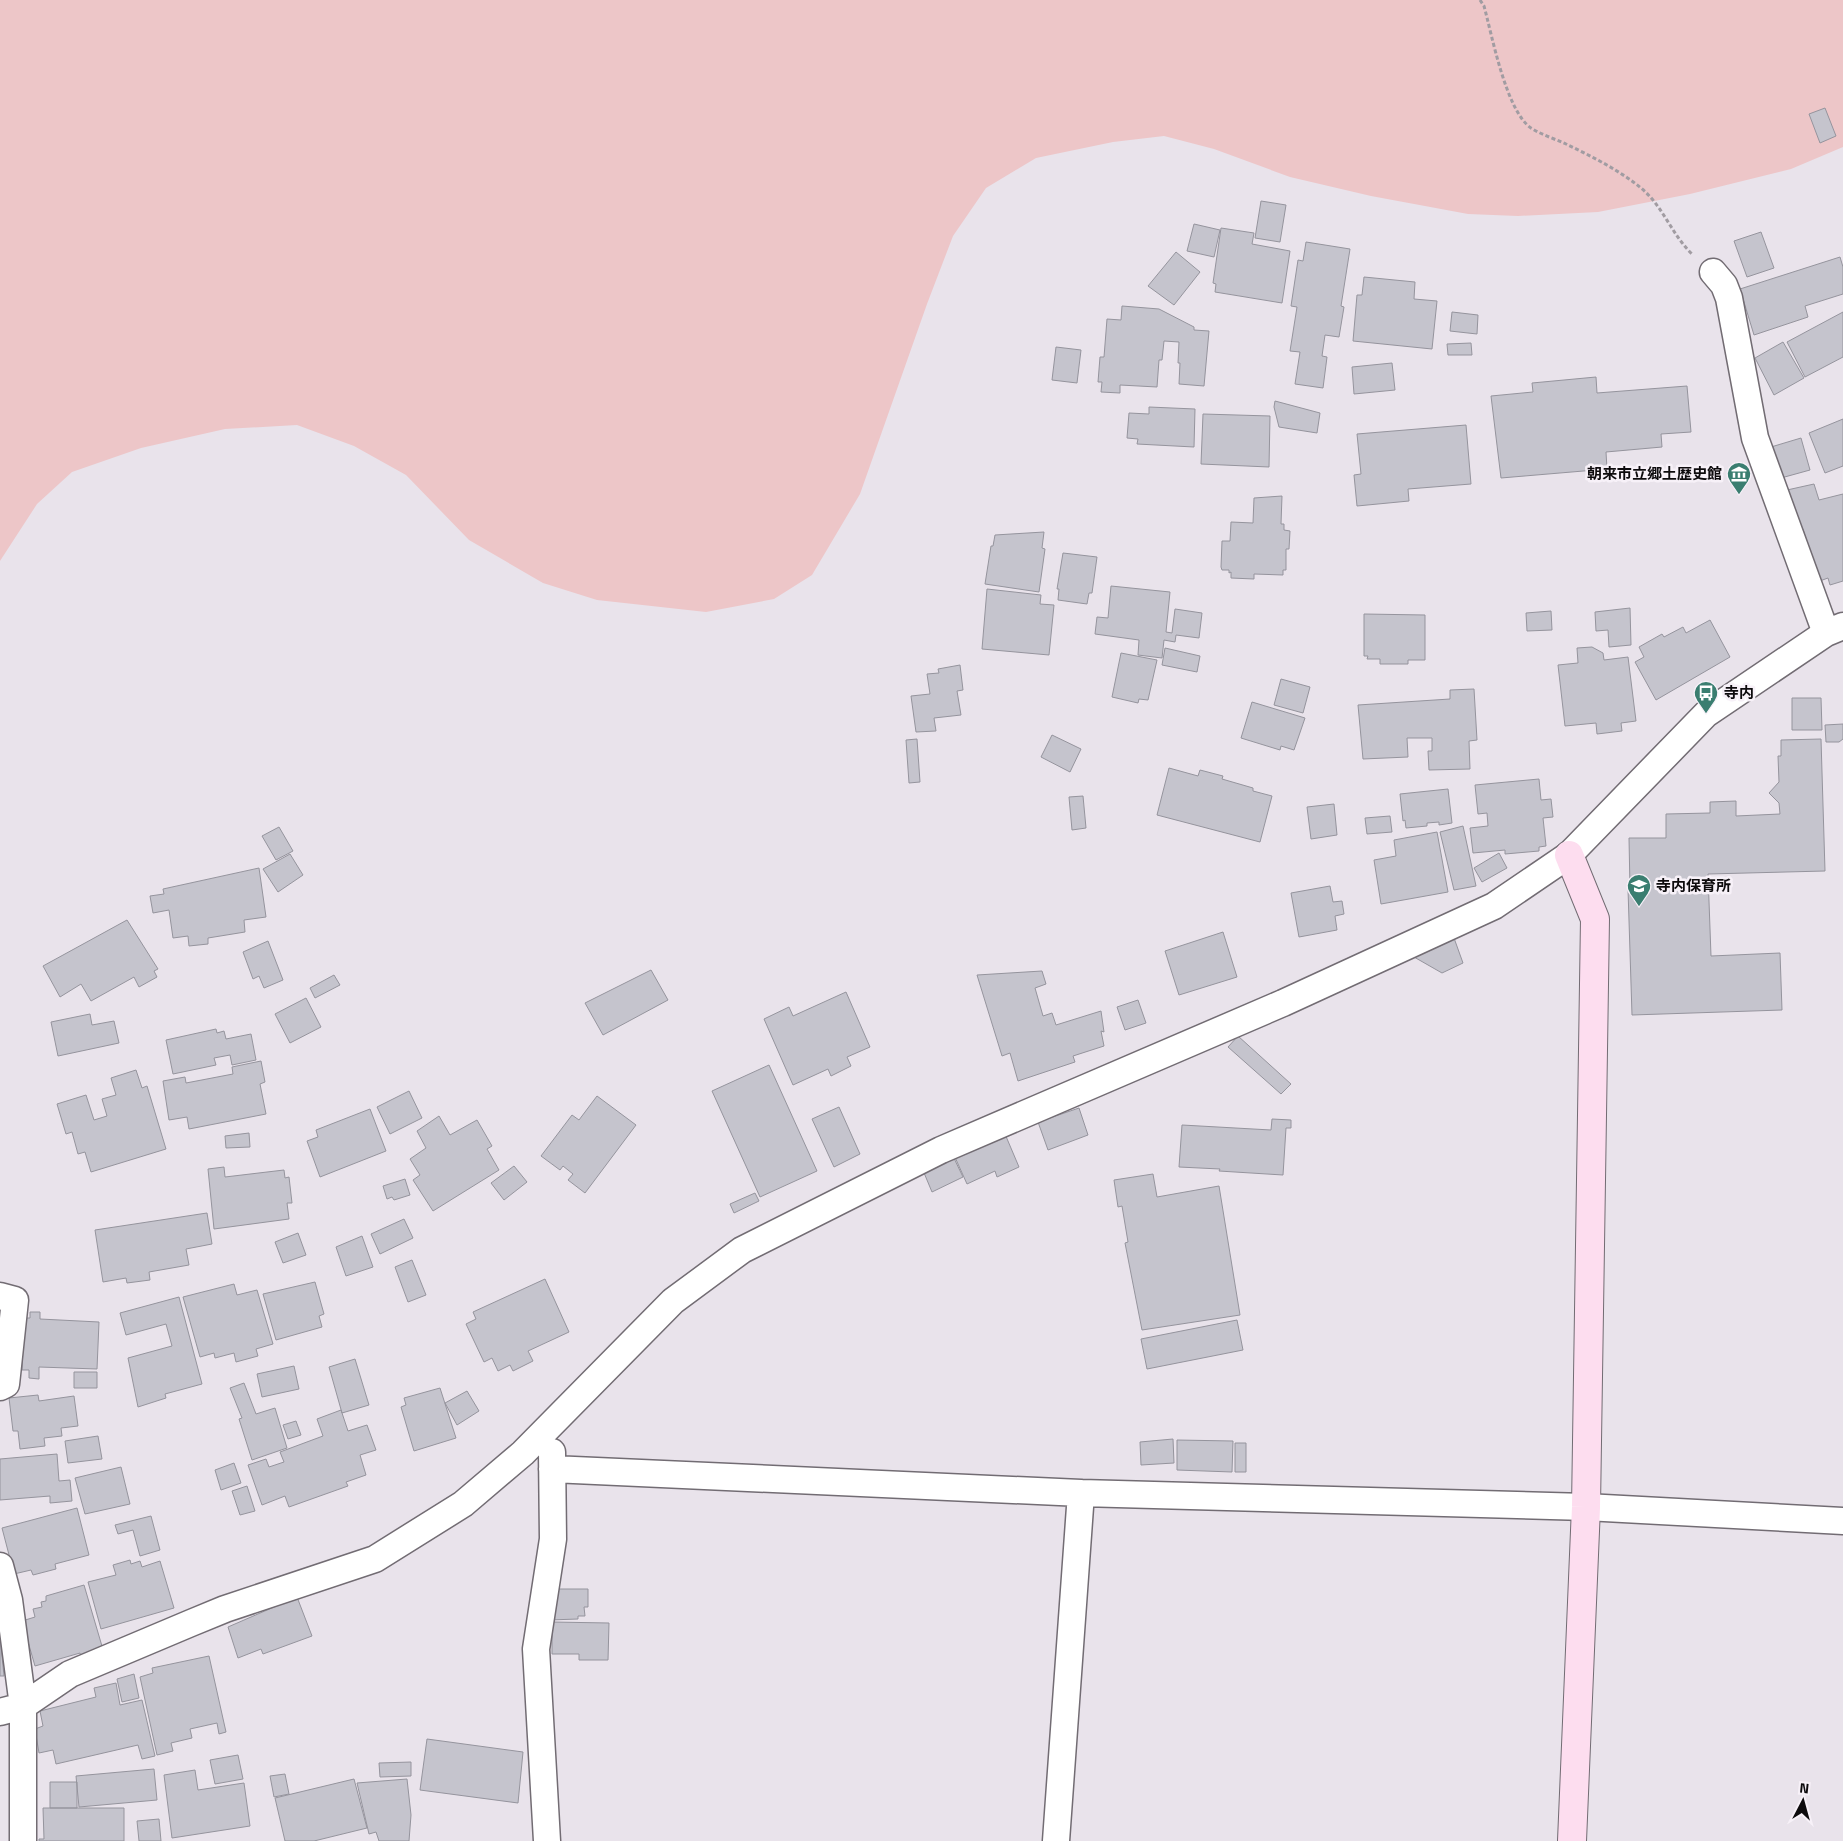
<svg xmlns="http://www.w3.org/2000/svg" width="1843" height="1841" viewBox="0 0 1843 1841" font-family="'Titillium Web','Noto Sans JP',sans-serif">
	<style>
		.green { fill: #edc6c8 }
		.building { fill: #c5c4cd; stroke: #95949d }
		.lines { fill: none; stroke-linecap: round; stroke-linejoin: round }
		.street-casing { stroke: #726c73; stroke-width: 29 }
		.secondary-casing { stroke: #726c73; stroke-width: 30 }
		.path { stroke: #a19ca2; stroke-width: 3; stroke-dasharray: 4 2.5; stroke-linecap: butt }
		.street { stroke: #fff; stroke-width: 26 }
		.secondary { stroke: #fdddef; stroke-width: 28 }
		.labels { text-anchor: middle; stroke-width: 5; stroke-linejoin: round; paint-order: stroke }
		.poi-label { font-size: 15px; font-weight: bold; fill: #0d0b0d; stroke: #f7f1f8; text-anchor: start }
	</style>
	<rect width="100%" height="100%" fill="#e9e3eb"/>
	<!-- green -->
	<path class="green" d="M 0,0 L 1843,0 L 1843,147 L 1791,169 L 1690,194 L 1598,212 L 1518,216 L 1468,214 L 1371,196 L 1290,177 L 1214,149 L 1164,136 L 1113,142 L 1036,158 L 986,188 L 953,236 L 927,304 L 860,494 L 812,575 L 774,599 L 706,612 L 597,600 L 543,583 L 469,540 L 406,475 L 354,446 L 297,425 L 225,429 L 141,448 L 72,472 L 37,504 L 0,561 Z"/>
	<!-- building -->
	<path class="building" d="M 1825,108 L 1836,136 L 1820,143 L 1809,114 Z
		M 1261,201 L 1286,205 L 1280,242 L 1255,238 Z
		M 1194,224 L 1220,230 L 1214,257 L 1187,251 Z
		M 1221,228 L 1254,233 L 1252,244 L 1290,251 L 1282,303 L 1215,292 L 1216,284 L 1213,283 Z
		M 1761,232 L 1774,268 L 1747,277 L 1734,241 Z
		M 1306,242 L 1350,249 L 1341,306 L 1344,307 L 1339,337 L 1325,335 L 1322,356 L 1327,357 L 1323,388 L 1295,384 L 1300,352 L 1290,351 L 1297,307 L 1291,306 L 1298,260 L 1303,261 Z
		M 1176,252 L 1200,272 L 1174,305 L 1148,286 Z
		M 1840,257 L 1843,267 L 1843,294 L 1805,306 L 1808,317 L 1754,335 L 1740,289 Z
		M 1364,277 L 1415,282 L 1414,299 L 1437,301 L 1432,349 L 1353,341 L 1357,295 L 1362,295 Z
		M 1122,306 L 1159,309 L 1194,327 L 1194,330 L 1209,331 L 1204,386 L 1179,384 L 1180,363 L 1178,363 L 1179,342 L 1164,341 L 1162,360 L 1159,360 L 1157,387 L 1120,385 L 1120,393 L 1101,392 L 1102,382 L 1098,382 L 1100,357 L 1104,357 L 1107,319 L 1121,320 Z
		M 1452,312 L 1478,315 L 1477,334 L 1450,331 Z
		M 1843,312 L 1843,357 L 1805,377 L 1787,342 Z
		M 1783,342 L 1804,378 L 1774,395 L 1755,358 Z
		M 1471,343 L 1472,355 L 1448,355 L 1447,344 Z
		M 1056,347 L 1081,350 L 1077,383 L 1052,380 Z
		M 1392,363 L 1395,390 L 1354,394 L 1352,367 Z
		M 1596,377 L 1597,393 L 1687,386 L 1691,432 L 1661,434 L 1662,447 L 1606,452 L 1607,469 L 1501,478 L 1491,396 L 1533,392 L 1532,383 Z
		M 1275,401 L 1320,413 L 1317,433 L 1279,427 L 1274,407 Z
		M 1149,407 L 1195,409 L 1194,447 L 1137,444 L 1138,439 L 1127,438 L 1129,413 L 1149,414 Z
		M 1203,414 L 1270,416 L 1269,467 L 1201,464 Z
		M 1843,419 L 1843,466 L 1825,473 L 1809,433 Z
		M 1466,425 L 1471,484 L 1408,489 L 1409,501 L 1357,506 L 1354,475 L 1361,474 L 1357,434 Z
		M 1801,438 L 1810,470 L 1781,478 L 1771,447 Z
		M 1814,484 L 1819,500 L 1843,494 L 1843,581 L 1830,585 L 1828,578 L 1817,582 L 1803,529 L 1798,530 L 1787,490 Z
		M 1282,496 L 1281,524 L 1284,524 L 1284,530 L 1290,531 L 1289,549 L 1286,549 L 1286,570 L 1283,570 L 1283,575 L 1254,574 L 1254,579 L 1231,578 L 1231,572 L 1229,573 L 1229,570 L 1222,570 L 1221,567 L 1222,541 L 1230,541 L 1231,522 L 1253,523 L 1254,498 Z
		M 1044,532 L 1042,548 L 1045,549 L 1039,592 L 985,584 L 991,546 L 993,546 L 995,535 Z
		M 1063,553 L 1097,557 L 1092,593 L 1089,593 L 1087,604 L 1058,600 L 1059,589 L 1057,589 Z
		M 1111,586 L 1170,592 L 1166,632 L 1172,633 L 1175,609 L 1202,613 L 1199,638 L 1176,635 L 1175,642 L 1164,640 L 1162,658 L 1138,655 L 1139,640 L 1095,634 L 1097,617 L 1108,618 Z
		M 987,589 L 1041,595 L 1040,604 L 1054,605 L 1049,655 L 982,649 Z
		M 1630,608 L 1631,645 L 1609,647 L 1608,630 L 1596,631 L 1595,612 Z
		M 1551,611 L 1552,630 L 1527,631 L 1526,613 Z
		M 1364,614 L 1425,615 L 1425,660 L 1408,660 L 1408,664 L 1380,664 L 1380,659 L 1367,659 L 1368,656 L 1364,656 Z
		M 1710,620 L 1730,657 L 1656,700 L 1635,662 L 1644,657 L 1639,647 L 1662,634 L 1664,637 L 1683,627 L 1686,633 Z
		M 1592,647 L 1603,653 L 1604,660 L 1628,657 L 1636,721 L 1621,723 L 1622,731 L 1597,734 L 1596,723 L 1565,726 L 1558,665 L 1578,663 L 1577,648 Z
		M 1165,648 L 1200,656 L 1197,672 L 1162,665 Z
		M 1121,653 L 1157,660 L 1148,700 L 1139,699 L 1138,703 L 1112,697 Z
		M 960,665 L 963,690 L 957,691 L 961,715 L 934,718 L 936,731 L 916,732 L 911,696 L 930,694 L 927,674 L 939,673 L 938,669 Z
		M 1281,679 L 1310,687 L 1303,713 L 1274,705 Z
		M 1474,689 L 1477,740 L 1469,741 L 1470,769 L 1429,770 L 1428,751 L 1432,751 L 1432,738 L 1407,738 L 1408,757 L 1363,759 L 1358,705 L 1450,699 L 1450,690 Z
		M 1792,698 L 1821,698 L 1822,730 L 1792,730 Z
		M 1252,702 L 1305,718 L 1294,750 L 1281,746 L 1280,750 L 1241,738 Z
		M 1843,724 L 1843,739 L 1839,742 L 1826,742 L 1825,725 Z
		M 1052,735 L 1081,749 L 1070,772 L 1041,757 Z
		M 917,739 L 920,782 L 909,783 L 906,740 Z
		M 1821,739 L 1825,871 L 1708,874 L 1711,956 L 1780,953 L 1782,1010 L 1632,1015 L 1628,889 L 1630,889 L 1629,838 L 1666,838 L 1666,814 L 1710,813 L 1710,802 L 1736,801 L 1736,816 L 1780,814 L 1779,803 L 1769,793 L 1779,782 L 1778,756 L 1781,756 L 1781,740 Z
		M 1169,768 L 1198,776 L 1200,770 L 1223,776 L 1222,779 L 1253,788 L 1253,791 L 1272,796 L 1260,842 L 1157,815 Z
		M 1539,779 L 1541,800 L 1551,799 L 1553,817 L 1543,818 L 1546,846 L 1539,847 L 1539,851 L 1505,854 L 1505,850 L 1473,853 L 1470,828 L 1488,826 L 1487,813 L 1478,814 L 1475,785 Z
		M 1448,789 L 1452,823 L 1439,825 L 1439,822 L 1427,823 L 1427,826 L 1406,828 L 1405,820 L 1403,821 L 1400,794 Z
		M 1083,796 L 1086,828 L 1072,830 L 1069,797 Z
		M 1334,804 L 1337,835 L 1311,839 L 1307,807 Z
		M 1390,816 L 1392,832 L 1367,834 L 1365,818 Z
		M 1463,826 L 1476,886 L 1454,890 L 1440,832 Z
		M 279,827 L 293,851 L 276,860 L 262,836 Z
		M 1437,832 L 1448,892 L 1381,904 L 1374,860 L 1396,856 L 1394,840 Z
		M 1499,853 L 1507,868 L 1482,882 L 1474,868 Z
		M 290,854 L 303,875 L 278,892 L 263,869 Z
		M 259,868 L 266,917 L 244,920 L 245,932 L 208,938 L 208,944 L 189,946 L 188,936 L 173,938 L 169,910 L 153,913 L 150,896 L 164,894 L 163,889 Z
		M 1330,886 L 1333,902 L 1342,901 L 1344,914 L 1335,916 L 1337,930 L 1299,937 L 1291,893 Z
		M 127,920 L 158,969 L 154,971 L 157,977 L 139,987 L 134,977 L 91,1001 L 81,984 L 60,997 L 43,966 Z
		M 1223,932 L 1237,977 L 1179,995 L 1165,951 Z
		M 1454,938 L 1463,963 L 1442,973 L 1414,957 Z
		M 268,941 L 283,980 L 264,988 L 259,976 L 253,979 L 243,952 Z
		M 651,970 L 668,1000 L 603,1035 L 585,1003 Z
		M 1042,971 L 1046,984 L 1035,988 L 1043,1016 L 1052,1013 L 1056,1025 L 1101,1011 L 1104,1032 L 1101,1031 L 1104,1046 L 1073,1056 L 1075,1062 L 1018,1081 L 1010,1053 L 1002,1056 L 977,975 Z
		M 334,975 L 340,985 L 315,998 L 310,988 Z
		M 846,992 L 870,1047 L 847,1057 L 851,1066 L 831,1076 L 828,1069 L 793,1085 L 764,1019 L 789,1007 L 793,1016 Z
		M 306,998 L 321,1027 L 290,1043 L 275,1014 Z
		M 1138,1000 L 1146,1023 L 1125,1030 L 1117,1007 Z
		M 90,1014 L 92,1025 L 114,1021 L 119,1043 L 58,1056 L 51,1022 Z
		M 216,1029 L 217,1033 L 224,1031 L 226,1039 L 251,1034 L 256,1060 L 232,1065 L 230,1055 L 214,1058 L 216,1065 L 173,1074 L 166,1040 Z
		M 1238,1036 L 1291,1084 L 1281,1094 L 1228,1047 Z
		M 261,1061 L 265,1082 L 260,1084 L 266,1114 L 189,1129 L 187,1117 L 169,1120 L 163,1081 L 185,1077 L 186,1083 L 233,1074 L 232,1067 Z
		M 769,1065 L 817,1171 L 760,1197 L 712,1091 Z
		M 136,1070 L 142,1088 L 147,1086 L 166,1149 L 91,1172 L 85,1152 L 78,1154 L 72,1132 L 66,1134 L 57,1104 L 86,1095 L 94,1120 L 107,1116 L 102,1099 L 116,1095 L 111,1078 Z
		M 409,1091 L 422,1118 L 390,1134 L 377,1107 Z
		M 597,1096 L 636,1125 L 585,1193 L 568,1180 L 573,1174 L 563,1166 L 560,1170 L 541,1156 L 572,1115 L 579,1120 Z
		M 839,1107 L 860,1154 L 834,1167 L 812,1119 Z
		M 1079,1108 L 1088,1135 L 1048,1150 L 1038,1122 Z
		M 370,1109 L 386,1151 L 320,1177 L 307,1141 L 318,1137 L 316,1130 Z
		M 439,1116 L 450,1135 L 477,1120 L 492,1146 L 487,1149 L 499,1170 L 433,1211 L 413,1180 L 420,1175 L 410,1159 L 426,1148 L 417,1131 Z
		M 1272,1119 L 1291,1120 L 1291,1128 L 1286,1128 L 1283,1175 L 1219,1171 L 1220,1169 L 1179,1167 L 1182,1125 L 1271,1130 Z
		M 249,1133 L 250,1147 L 226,1148 L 225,1136 Z
		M 1005,1134 L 1019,1167 L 997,1177 L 995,1171 L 967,1184 L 954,1155 Z
		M 952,1154 L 963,1177 L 932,1192 L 922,1168 Z
		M 514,1166 L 527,1182 L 504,1200 L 491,1183 Z
		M 224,1167 L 225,1177 L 284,1170 L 285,1178 L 289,1177 L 292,1203 L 287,1203 L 289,1219 L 214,1229 L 208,1169 Z
		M 1153,1174 L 1157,1197 L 1219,1186 L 1240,1315 L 1142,1330 L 1125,1243 L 1128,1242 L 1122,1206 L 1118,1207 L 1114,1180 Z
		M 405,1179 L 410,1195 L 394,1200 L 392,1197 L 387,1199 L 383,1186 Z
		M 755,1193 L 759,1201 L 734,1213 L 730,1204 Z
		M 207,1213 L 212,1244 L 186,1249 L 189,1265 L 149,1272 L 150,1280 L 127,1283 L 126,1278 L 103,1282 L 95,1230 Z
		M 404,1219 L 413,1238 L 380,1254 L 371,1234 Z
		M 298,1233 L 306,1255 L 283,1263 L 275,1242 Z
		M 362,1236 L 373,1267 L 346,1276 L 336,1247 Z
		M 412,1260 L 426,1295 L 408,1302 L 395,1267 Z
		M 545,1279 L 569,1332 L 528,1351 L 533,1361 L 513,1371 L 510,1365 L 498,1371 L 492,1358 L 484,1362 L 466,1324 L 476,1319 L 473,1312 Z
		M 315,1282 L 324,1314 L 319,1316 L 322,1327 L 276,1340 L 263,1294 Z
		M 234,1284 L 237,1295 L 257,1290 L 273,1344 L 256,1349 L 258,1356 L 236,1362 L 234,1353 L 215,1358 L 214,1353 L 200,1357 L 183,1297 Z
		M 179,1297 L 202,1384 L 165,1394 L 166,1398 L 138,1407 L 128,1358 L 172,1346 L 166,1324 L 126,1335 L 120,1313 Z
		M 30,1312 L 40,1312 L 40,1319 L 99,1322 L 97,1369 L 39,1367 L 39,1379 L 29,1378 L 29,1370 L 22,1370 L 24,1318 L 30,1318 Z
		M 1237,1320 L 1243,1350 L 1147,1369 L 1141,1339 Z
		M 355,1359 L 369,1405 L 342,1413 L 329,1367 Z
		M 294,1366 L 299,1389 L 262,1397 L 257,1374 Z
		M 74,1372 L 97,1372 L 97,1388 L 74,1388 Z
		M 244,1383 L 256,1414 L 275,1408 L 287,1448 L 252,1460 L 239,1419 L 242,1418 L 230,1388 Z
		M 440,1388 L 456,1438 L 414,1451 L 401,1407 L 406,1405 L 404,1398 Z
		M 467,1391 L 479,1411 L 457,1425 L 445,1403 Z
		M 38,1395 L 39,1401 L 74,1396 L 78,1426 L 61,1428 L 62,1436 L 44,1438 L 45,1446 L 20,1449 L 18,1431 L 13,1431 L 9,1398 Z
		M 341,1410 L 348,1431 L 367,1425 L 376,1450 L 360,1455 L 366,1475 L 346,1482 L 348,1486 L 289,1507 L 285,1496 L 262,1505 L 248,1465 L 266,1459 L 269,1467 L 284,1462 L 280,1452 L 323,1436 L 317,1419 Z
		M 296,1421 L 301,1435 L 288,1439 L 283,1425 Z
		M 98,1436 L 102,1459 L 68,1463 L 65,1441 Z
		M 1173,1439 L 1174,1463 L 1141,1465 L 1140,1442 Z
		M 1177,1440 L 1233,1441 L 1232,1472 L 1177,1470 Z
		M 1235,1443 L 1246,1443 L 1246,1472 L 1235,1472 Z
		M 57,1454 L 59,1481 L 70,1480 L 72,1501 L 50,1503 L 50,1496 L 0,1500 L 0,1459 Z
		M 234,1463 L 241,1483 L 221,1490 L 215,1470 Z
		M 121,1467 L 130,1504 L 85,1514 L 75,1478 Z
		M 247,1486 L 255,1511 L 240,1515 L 232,1491 Z
		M 77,1508 L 89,1555 L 55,1564 L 56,1569 L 33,1575 L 31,1570 L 14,1574 L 2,1528 Z
		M 151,1516 L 160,1550 L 140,1556 L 133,1530 L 118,1534 L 115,1525 Z
		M 130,1560 L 131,1564 L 140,1561 L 142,1567 L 160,1561 L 174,1608 L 101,1629 L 88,1582 L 116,1575 L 113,1565 Z
		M 84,1585 L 104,1653 L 82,1660 L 80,1653 L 35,1666 L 22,1621 L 35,1617 L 33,1609 L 42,1607 L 41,1602 L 46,1601 L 46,1596 Z
		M 548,1589 L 588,1589 L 588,1607 L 584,1607 L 585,1616 L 578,1616 L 578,1619 L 549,1620 Z
		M 297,1597 L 312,1636 L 263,1654 L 261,1649 L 238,1658 L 228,1627 Z
		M 552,1622 L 609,1623 L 608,1660 L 579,1660 L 579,1654 L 552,1654 Z
		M 0,1636 L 4,1676 L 0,1676 Z
		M 209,1656 L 226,1732 L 219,1734 L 217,1723 L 190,1729 L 192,1738 L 171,1743 L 173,1751 L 157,1755 L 140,1677 L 153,1673 L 152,1668 Z
		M 134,1674 L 139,1698 L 122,1702 L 117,1679 Z
		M 116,1683 L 120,1705 L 142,1700 L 155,1756 L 142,1759 L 138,1745 L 56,1764 L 53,1750 L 39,1753 L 35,1729 L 43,1726 L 40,1711 L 96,1697 L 94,1688 Z
		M 427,1739 L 523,1752 L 518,1803 L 420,1790 Z
		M 238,1755 L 243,1779 L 215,1784 L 210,1760 Z
		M 411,1762 L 411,1776 L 380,1777 L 379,1763 Z
		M 154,1769 L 157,1800 L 79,1807 L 76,1776 Z
		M 195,1770 L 198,1790 L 244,1783 L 250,1826 L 172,1838 L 164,1775 Z
		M 285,1774 L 289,1794 L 274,1797 L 270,1776 Z
		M 354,1779 L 367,1828 L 314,1841 L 285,1841 L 275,1798 Z
		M 407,1779 L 411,1815 L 409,1841 L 379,1841 L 376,1832 L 369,1834 L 357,1783 Z
		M 50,1782 L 77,1782 L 77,1808 L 50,1808 Z
		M 43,1808 L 124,1808 L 124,1841 L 39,1841 L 39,1839 L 44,1839 Z
		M 159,1819 L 161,1841 L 139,1841 L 137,1821 Z"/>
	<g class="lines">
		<!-- street casing -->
		<g class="street-casing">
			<path id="street" d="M 1713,272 L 1724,285 L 1729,298 L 1755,438 L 1826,633
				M 0,1296 L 15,1300 L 6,1384 L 0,1387
				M 552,1469 L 1081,1493 L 1586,1507 L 1843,1521
				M 0,1566 L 9,1600 L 23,1706 L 23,1841
				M 0,1712 L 23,1706 L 70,1674 L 191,1623 L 225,1609 L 375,1559 L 463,1504 L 523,1453 L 673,1301 L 742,1250 L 941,1150 L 1283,1003 L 1494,906 L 1569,855 L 1706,714 L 1826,633 L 1843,626
				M 547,1841 L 536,1649 L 553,1539 L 552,1452
				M 1056,1841 L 1081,1493"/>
		</g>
		<!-- secondary casing -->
		<g class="secondary-casing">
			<path id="secondary" d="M 1569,855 L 1595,919 L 1586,1507 L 1572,1841"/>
		</g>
		<!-- path -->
		<path class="path" d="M 1480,0 L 1484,6 C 1492,35 1506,111 1531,128 C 1542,135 1555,139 1566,144 C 1591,156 1619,170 1641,188 C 1663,206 1672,235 1692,254"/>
		<!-- street -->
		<use href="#street" class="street"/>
		<!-- secondary -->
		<use href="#secondary" class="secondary"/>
	</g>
	<!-- icons -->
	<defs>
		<g id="museum-pin" transform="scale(1.25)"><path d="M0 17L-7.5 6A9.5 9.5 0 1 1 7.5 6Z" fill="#3a7e70" stroke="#f7f1f8"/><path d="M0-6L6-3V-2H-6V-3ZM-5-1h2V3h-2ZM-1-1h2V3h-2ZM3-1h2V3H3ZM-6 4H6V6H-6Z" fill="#fff"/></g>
		<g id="bus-pin" transform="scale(1.25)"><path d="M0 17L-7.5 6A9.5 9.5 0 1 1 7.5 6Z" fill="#3a7e70" stroke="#f7f1f8"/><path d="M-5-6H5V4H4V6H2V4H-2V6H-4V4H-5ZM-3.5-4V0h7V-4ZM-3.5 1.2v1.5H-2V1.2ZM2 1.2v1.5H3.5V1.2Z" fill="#fff"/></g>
		<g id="school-pin" transform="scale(1.25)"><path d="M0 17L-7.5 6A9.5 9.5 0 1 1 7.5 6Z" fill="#3a7e70" stroke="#f7f1f8"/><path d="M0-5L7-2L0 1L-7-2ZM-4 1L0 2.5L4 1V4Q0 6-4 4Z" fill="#fff"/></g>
	</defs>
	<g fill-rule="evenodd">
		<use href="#museum-pin" x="1739" y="474"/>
		<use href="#bus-pin" x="1706" y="693"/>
		<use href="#school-pin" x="1639" y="886"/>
	</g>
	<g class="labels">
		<!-- poi labels -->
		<g class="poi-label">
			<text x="1722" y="479" text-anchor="end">朝来市立郷土歴史館</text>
			<text x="1724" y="698">寺内</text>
			<text x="1656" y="891">寺内保育所</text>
		</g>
	</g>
	<!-- north arrow -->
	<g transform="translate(1803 1801) rotate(6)" stroke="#f7f1f8" stroke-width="4" paint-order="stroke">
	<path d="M0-4L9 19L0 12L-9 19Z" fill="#0d0b0d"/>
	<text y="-8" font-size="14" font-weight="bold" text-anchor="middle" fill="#0d0b0d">N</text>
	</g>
</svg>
